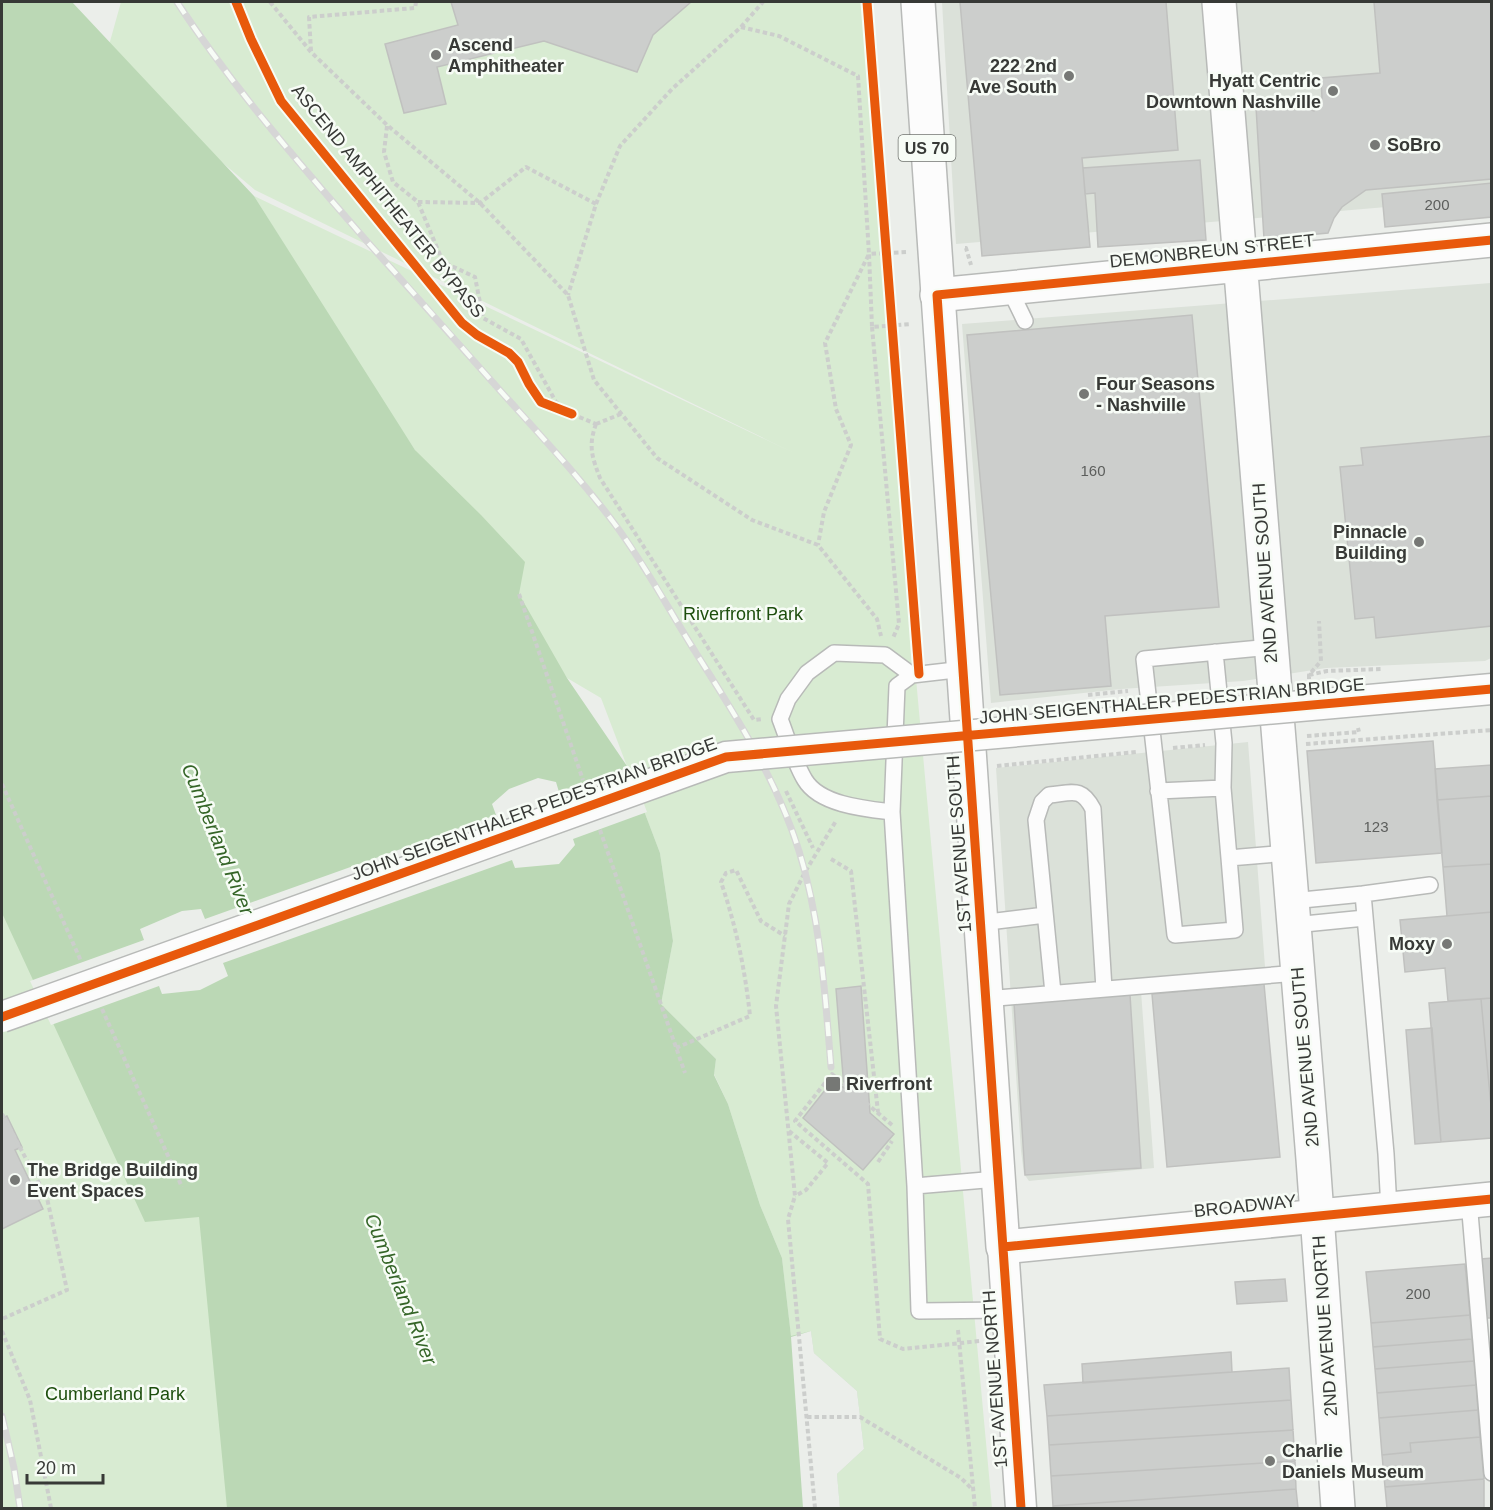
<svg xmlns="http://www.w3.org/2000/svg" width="1493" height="1510" viewBox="0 0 1493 1510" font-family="Arial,sans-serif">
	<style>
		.built { fill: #dbe1d9 }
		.green { fill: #d8ebd2 }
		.water { fill: #bbd8b5 }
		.pier { fill: #ebeeea }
		.building { fill: #cccecc; stroke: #c0c1bf; stroke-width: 1.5 }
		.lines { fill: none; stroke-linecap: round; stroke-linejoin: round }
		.lane-casing { stroke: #b8bab8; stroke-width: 18 }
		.street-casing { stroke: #b8bab8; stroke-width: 33 }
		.secondary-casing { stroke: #b8bab8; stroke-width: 36 }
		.primary-casing { stroke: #b8bab8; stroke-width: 36 }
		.path { stroke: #cccecc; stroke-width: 4; stroke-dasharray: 4.5 3; stroke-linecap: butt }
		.lane { stroke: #fcfcfc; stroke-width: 15 }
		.street { stroke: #fcfcfc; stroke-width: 30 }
		.secondary { stroke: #fcfcfc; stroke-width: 33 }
		.primary { stroke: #fcfcfc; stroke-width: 33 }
		.rail-casing { stroke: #d6d6d6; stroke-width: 7 }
		.rail { stroke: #f7fcf6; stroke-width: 4.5; stroke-dasharray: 14; stroke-linecap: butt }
		.street-bridge-casing { stroke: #b8bab8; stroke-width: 33; stroke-linecap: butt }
		.street-bridge { stroke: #fcfcfc; stroke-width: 30 }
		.cycleway-casing { stroke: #f7fcf6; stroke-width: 13 }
		.cycleway { stroke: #e8590c; stroke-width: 9 }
		.poi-dot { fill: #767875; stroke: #f7fcf6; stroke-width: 2 }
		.labels { text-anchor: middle; stroke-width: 5; stroke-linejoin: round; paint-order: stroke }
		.number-label { font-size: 15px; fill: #5c5e5c }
		.shield { fill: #f7fcf6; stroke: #717470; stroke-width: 1.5 }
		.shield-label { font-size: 16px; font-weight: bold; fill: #373936 }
		.poi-label { font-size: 18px; font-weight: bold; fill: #373936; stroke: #f7fcf6; text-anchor: start }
		.street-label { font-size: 18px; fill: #373936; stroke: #f7fcf6 }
		.park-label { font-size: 18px; fill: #1d4e0d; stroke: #f7fcf6 }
		.water-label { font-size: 20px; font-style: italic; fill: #346527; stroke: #f7fcf6 }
	</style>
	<rect width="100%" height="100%" fill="#ebeeea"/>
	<!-- built -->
	<path class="built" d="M 942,2 L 1491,2 L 1491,198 L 956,244 Z
		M 1491,283 L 1491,658 L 1485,661 L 1326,668 L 1243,681 L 1121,689 L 991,703 L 962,324 Z
		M 1248,742 L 1266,980 L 1141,991 L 1154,1168 L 1029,1181 L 1024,1174 L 1021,1151 L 996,768 Z"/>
	<!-- green -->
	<path class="green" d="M 121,2 L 861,2 L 900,504 L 992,1508 L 840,1508 L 837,1474 L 864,1449 L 857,1391 L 814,1353 L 811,1331 L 791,1337 L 782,1258 L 760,1205 L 728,1104 L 714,1074 L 716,1059 L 661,1004 L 673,941 L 660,853 L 601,698 L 567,678 L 371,384 L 254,196 L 794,453 L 255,190 L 104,63 Z
		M 2,906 L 199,1217 L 252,1508 L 2,1508 Z"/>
	<!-- water -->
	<path class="water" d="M 2,2 L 72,2 L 254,196 L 415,450 L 481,515 L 525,562 L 519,594 L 567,678 L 627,766 L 660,853 L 673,941 L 661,1004 L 716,1059 L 714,1075 L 728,1104 L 760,1205 L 782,1258 L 791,1336 L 811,1331 L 814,1353 L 857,1391 L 864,1449 L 837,1474 L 840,1508 L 227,1508 L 199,1217 L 145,1222 L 2,913 Z"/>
	<!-- pier -->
	<path class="pier" d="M 630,767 L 647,812 L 573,839 L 575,845 L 559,864 L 515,868 L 512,860 L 223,963 L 228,976 L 200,990 L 162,994 L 159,986 L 51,1025 L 30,981 L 144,940 L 140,929 L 182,911 L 201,909 L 205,919 L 496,815 L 492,804 L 509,789 L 538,778 L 556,782 L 559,792 Z
		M 811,1331 L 814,1353 L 857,1391 L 864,1449 L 837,1474 L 840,1508 L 803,1508 L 791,1337 Z"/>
	<!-- building -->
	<path class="building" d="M 451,2 L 691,2 L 653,35 L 637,72 L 544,41 L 437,67 L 446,104 L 404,113 L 385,44 L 458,25 Z
		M 960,2 L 1166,2 L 1178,150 L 1082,158 L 1090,247 L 982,256 Z
		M 1374,2 L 1492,2 L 1492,179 L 1366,190 L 1342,207 L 1334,218 L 1328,233 L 1264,239 L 1256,107 L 1295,104 L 1314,111 L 1322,98 L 1321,78 L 1380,73 Z
		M 1200,160 L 1206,240 L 1098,247 L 1095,193 L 1085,194 L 1083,168 Z
		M 1492,183 L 1492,217 L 1385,227 L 1382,194 Z
		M 1192,315 L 1219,607 L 1105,616 L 1111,686 L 1000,695 L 967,335 Z
		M 1492,436 L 1492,626 L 1376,638 L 1374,617 L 1355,619 L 1340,467 L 1363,465 L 1361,448 Z
		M 1433,741 L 1442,853 L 1316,863 L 1307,751 Z
		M 1492,765 L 1492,796 L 1437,800 L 1435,769 Z
		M 1492,796 L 1492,864 L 1443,867 L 1437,800 Z
		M 1492,864 L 1492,912 L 1447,916 L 1443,867 Z
		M 1492,912 L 1492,998 L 1448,1001 L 1445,968 L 1405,972 L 1400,920 Z
		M 1264,984 L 1280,1157 L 1167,1167 L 1152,994 Z
		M 861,986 L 870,1113 L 894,1134 L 863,1170 L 803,1118 L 833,1080 L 844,1088 L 836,989 Z
		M 1130,995 L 1141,1168 L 1025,1175 L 1014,1003 Z
		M 1492,998 L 1492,1117 L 1481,999 Z
		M 1481,999 L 1492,1117 L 1492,1138 L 1441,1142 L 1429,1003 Z
		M 1432,1028 L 1441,1142 L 1415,1144 L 1406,1030 Z
		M 7,1116 L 22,1147 L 15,1150 L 43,1209 L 2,1229 L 2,1118 Z
		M 1492,1258 L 1492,1318 L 1486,1318 L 1481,1259 Z
		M 1465,1264 L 1470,1315 L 1371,1323 L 1366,1272 Z
		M 1285,1279 L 1287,1301 L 1237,1304 L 1235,1282 Z
		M 1470,1315 L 1472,1339 L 1373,1347 L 1371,1323 Z
		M 1472,1339 L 1474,1361 L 1375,1369 L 1373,1347 Z
		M 1231,1352 L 1232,1372 L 1083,1383 L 1082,1364 Z
		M 1474,1361 L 1476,1385 L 1377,1393 L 1375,1369 Z
		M 1289,1368 L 1291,1400 L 1047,1416 L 1044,1385 Z
		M 1476,1385 L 1478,1410 L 1379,1418 L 1377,1393 Z
		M 1291,1400 L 1293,1430 L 1049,1445 L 1047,1416 Z
		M 1478,1410 L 1480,1437 L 1410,1443 L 1411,1452 L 1382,1455 L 1379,1418 Z
		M 1293,1430 L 1295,1461 L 1051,1476 L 1049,1445 Z
		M 1480,1437 L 1484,1479 L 1385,1487 L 1382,1455 L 1411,1452 L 1410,1443 Z
		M 1295,1461 L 1296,1489 L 1053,1506 L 1051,1476 Z
		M 1484,1479 L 1484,1508 L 1387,1508 L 1385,1487 Z
		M 1296,1489 L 1298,1508 L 1053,1508 L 1053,1506 Z"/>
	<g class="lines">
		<!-- lane casing -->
		<g class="lane-casing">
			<path id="lane" d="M 1009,288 L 1025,321
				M 1271,647 L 1144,659 L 1175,935 L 1235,930 L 1229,858 L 1288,853
				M 1215,652 L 1224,743 L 1223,788 L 1229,858
				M 964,669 L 912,675 L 897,686 L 892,812 L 915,1186 L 919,1311 L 1006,1310
				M 1158,791 L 1223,788
				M 892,812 C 866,809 820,805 805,780 C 795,764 787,737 780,719 L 788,699 L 807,673 L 834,653 L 885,655 L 912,675
				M 1292,901 L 1363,894
				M 980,923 L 1045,915
				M 1294,925 L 1365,918
				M 1053,993 L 1036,820 L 1042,802 L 1049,795 C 1072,793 1081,786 1093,809 L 1104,989
				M 985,999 L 1298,973
				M 915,1186 L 997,1179
				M 1469,1201 L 1492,1473
				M 1389,1209 L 1386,1154 L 1363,894 L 1430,885"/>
		</g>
		<!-- street casing -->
		<g class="street-casing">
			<path id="street" d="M 1003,1247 L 1021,1508"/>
		</g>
		<!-- secondary casing -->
		<g class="secondary-casing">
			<path id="secondary" d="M 1219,2 L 1313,1159 L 1338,1508
				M 937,295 L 1492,240"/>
		</g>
		<!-- primary casing -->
		<g class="primary-casing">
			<path id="primary" d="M 918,2 L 1003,1247 L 1492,1199"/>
		</g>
		<!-- path -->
		<path class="path" d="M 270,2 L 311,52 L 387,125 L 480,203 L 568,295 L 594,380 L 657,458 L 752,520 L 818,545 L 877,619 L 881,636
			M 741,27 L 763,2
			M 311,51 L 309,17 L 415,8 L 416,2
			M 387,126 L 384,152 L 393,182 L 418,202 L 443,262 L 475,277 L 483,318 L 521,339 L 556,402 L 572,414 L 596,424
			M 418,202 L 480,203 L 526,167 L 596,204 L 568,295
			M 596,204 L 620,146 L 672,89 L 741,27 L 779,36 L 858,76 L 869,254 L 825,343 L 836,409 L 851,445 L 824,512 L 818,545
			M 965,248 L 966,248 L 971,265
			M 906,252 L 869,254 L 872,327 L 911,324
			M 872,327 L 899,624 L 893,638
			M 596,424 C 588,446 592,457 600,478 L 754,720 L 762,719
			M 596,424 L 621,414
			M 519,594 L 583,780
			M 1309,675 L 1327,671 L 1383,669
			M 1309,679 L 1309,675 L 1321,661 L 1319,621
			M 1088,695 L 1128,691
			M 1307,736 L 1359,732 L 1358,728
			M 1306,744 L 1492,730
			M 1173,748 L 1205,745
			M 997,766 L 1136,752
			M 2,784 L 81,961
			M 786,791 L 813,848
			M 600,830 L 685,1073
			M 831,859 L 851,871 L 878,1112
			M 102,1009 L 182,1187
			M 676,1048 L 750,1016 C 745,969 736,926 721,882 L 726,873 L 736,870 L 761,921 L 785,936
			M 2,1114 L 47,1198 L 67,1290 L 2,1319
			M 892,1125 L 832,1074 L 795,1121 L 868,1184 L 880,1339 L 903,1349 L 980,1341
			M 789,1131 L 828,1163 L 806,1190 L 795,1196
			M 878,1162 L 892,1141
			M 958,1330 L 975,1508
			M 2,1331 L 30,1400 L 51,1508
			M 807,1417 L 860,1417 L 961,1478 L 973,1490
			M 815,1508 L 788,1219 L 795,1196 L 776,1006 L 789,904 L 805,872 L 836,821"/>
		<!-- lane -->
		<use href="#lane" class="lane"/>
		<!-- street -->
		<use href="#street" class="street"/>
		<!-- secondary -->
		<use href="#secondary" class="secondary"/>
		<!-- primary -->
		<use href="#primary" class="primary"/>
		<!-- rail casing -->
		<g class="rail-casing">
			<path id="rail" d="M 177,2 C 232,86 298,162 364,238 C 411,290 458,343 505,396 C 542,437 580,478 614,523 C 644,563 669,610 696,653 C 736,716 777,780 799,851 C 821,922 825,994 831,1067
				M 2,1416 L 14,1468 L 20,1508"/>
		</g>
		<!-- rail -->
		<use href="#rail" class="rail"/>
		<!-- street-bridge casing -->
		<g class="street-bridge-casing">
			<path id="street-bridge" d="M 2,1017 L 726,757 L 1492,689"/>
		</g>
		<!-- street-bridge -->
		<use href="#street-bridge" class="street-bridge"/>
		<!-- cycleway casing -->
		<g class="cycleway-casing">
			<path id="cycleway" d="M 236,2 L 251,39 L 281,101 L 462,323 L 477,335 L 509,353 L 518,362 L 529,384 L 541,402 L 572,414
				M 867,2 L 919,674
				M 2,1017 L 726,757 L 1492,689
				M 1003,1247 L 1492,1199
				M 1021,1508 L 937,295 L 1492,240"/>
		</g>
		<!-- cycleway -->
		<use href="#cycleway" class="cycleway"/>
	</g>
	<!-- markers -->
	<g class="poi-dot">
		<circle cx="436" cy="55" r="6"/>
		<circle cx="1069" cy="76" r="6"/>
		<circle cx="1333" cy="91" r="6"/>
		<circle cx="1375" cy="145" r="6"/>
		<circle cx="1084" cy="394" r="6"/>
		<circle cx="1419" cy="542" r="6"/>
		<circle cx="1447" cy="944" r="6"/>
		<rect x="825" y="1076" width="16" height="16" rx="3"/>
		<circle cx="15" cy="1180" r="6"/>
		<circle cx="1270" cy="1461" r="6"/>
	</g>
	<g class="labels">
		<!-- number labels -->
		<g class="number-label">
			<text x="1437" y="210">200</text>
			<text x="1093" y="476">160</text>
			<text x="1376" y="832">123</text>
			<text x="1418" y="1299">200</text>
		</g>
		<!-- shield labels -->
		<rect class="shield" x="898.5" y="135" width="57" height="26" rx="4.5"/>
		<g class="shield-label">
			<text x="927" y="154">US 70</text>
		</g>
		<!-- poi labels -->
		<g class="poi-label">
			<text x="448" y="51">Ascend<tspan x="448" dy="21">Amphitheater</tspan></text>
			<text x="1057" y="72" text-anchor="end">222 2nd<tspan x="1057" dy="21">Ave South</tspan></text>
			<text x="1321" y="87" text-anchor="end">Hyatt Centric<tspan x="1321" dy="21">Downtown Nashville</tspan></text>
			<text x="1387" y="151">SoBro</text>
			<text x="1096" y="390">Four Seasons<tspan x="1096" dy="21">- Nashville</tspan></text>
			<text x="1407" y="538" text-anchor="end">Pinnacle<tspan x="1407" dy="21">Building</tspan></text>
			<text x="1435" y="950" text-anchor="end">Moxy</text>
			<text x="846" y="1090">Riverfront</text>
			<text x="27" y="1176">The Bridge Building<tspan x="27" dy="21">Event Spaces</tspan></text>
			<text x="1282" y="1457">Charlie<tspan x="1282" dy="21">Daniels Museum</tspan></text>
		</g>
		<!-- street labels -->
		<g class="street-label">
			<text transform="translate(388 201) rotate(51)" y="6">ASCEND AMPHITHEATER BYPASS</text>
			<text transform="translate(1212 251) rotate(-6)" y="6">DEMONBREUN STREET</text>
			<text transform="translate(1265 573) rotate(-94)" y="6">2ND AVENUE SOUTH</text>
			<text transform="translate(1172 701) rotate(-5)" y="6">JOHN SEIGENTHALER PEDESTRIAN BRIDGE</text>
			<text transform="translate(534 809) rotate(-20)" y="6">JOHN SEIGENTHALER PEDESTRIAN BRIDGE</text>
			<text transform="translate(959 844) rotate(-94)" y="6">1ST AVENUE SOUTH</text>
			<text transform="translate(1305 1057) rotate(-95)" y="6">2ND AVENUE SOUTH</text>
			<text transform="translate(1245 1206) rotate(-6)" y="6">BROADWAY</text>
			<text transform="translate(1325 1326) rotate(-94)" y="6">2ND AVENUE NORTH</text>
			<text transform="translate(995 1379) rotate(-94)" y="6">1ST AVENUE NORTH</text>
		</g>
		<!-- park labels -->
		<g class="park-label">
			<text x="743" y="620">Riverfront Park</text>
			<text x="115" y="1400">Cumberland Park</text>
		</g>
		<!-- water labels -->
		<g class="water-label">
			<text transform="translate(218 839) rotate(68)" y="7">Cumberland River</text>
			<text transform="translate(401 1289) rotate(68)" y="7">Cumberland River</text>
		</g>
	</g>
	<!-- border -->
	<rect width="1493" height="1510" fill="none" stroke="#373936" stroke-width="6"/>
	<!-- scale -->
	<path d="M27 1474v9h76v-9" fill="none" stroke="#373936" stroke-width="3"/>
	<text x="36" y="1474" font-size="18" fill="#373936" stroke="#f7fcf6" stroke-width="4.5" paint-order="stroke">20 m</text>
</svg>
